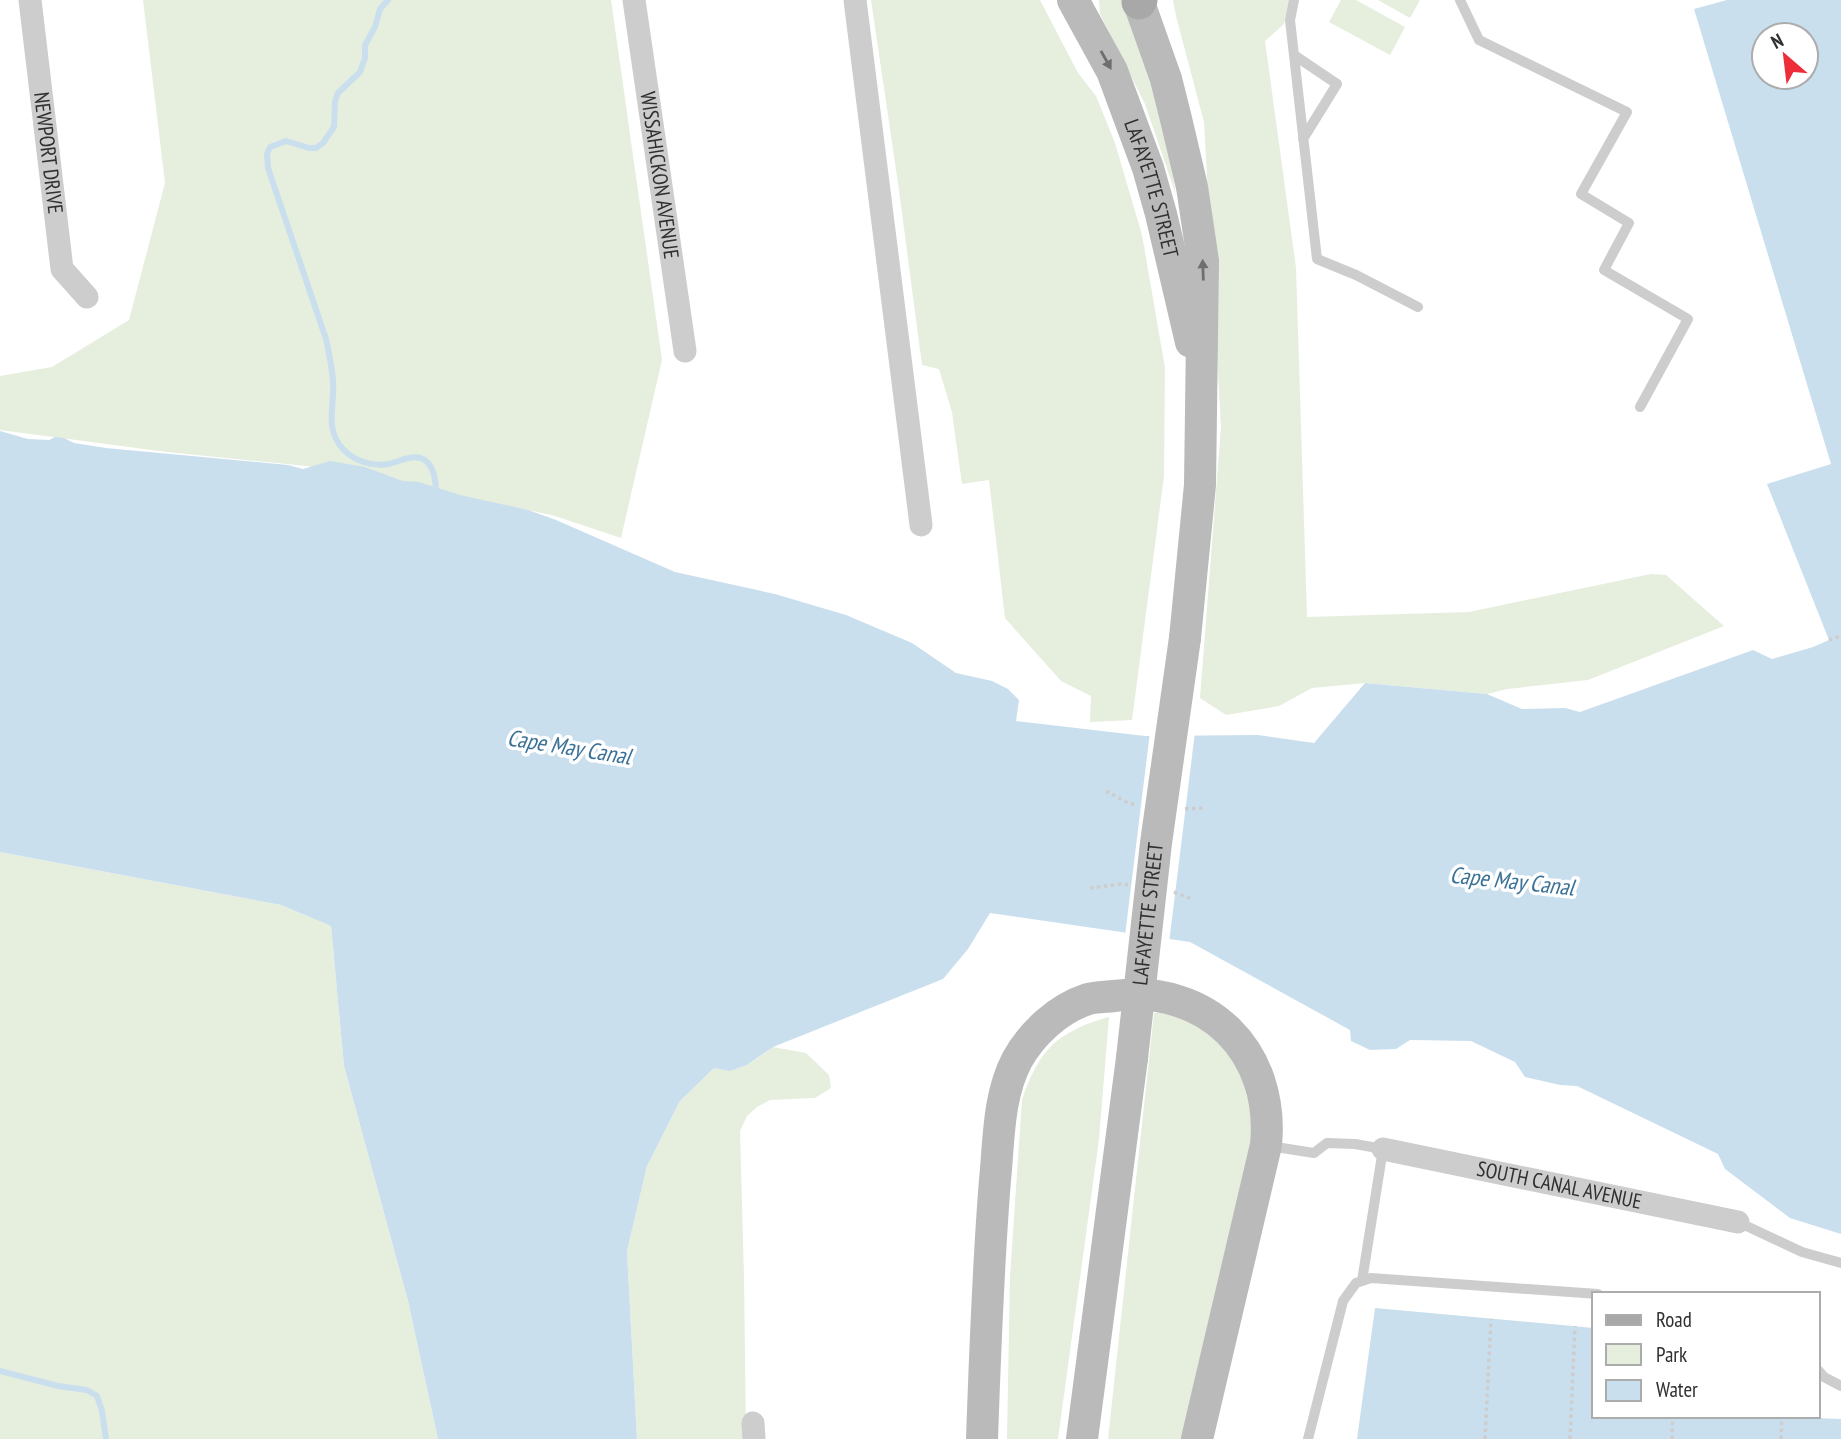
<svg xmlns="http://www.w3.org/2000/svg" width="1841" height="1439" viewBox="0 0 1841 1439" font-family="'PT Sans Narrow',sans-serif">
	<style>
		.green { fill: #e6eede }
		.water { fill: #cadfee; fill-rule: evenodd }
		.pier { fill: #fff }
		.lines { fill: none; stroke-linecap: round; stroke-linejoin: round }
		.stream { stroke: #cadfee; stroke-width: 6 }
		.path { stroke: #cdcdcd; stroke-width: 3.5; stroke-dasharray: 3.5 3.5; stroke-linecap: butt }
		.service { stroke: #cdcdcd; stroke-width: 10 }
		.minor { stroke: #cdcdcd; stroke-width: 23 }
		.secondary { stroke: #bababa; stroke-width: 32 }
		.primary { stroke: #a8a8a8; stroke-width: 35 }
		.secondary-bridge { stroke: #bababa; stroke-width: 32 }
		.oneway { fill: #6e6e6e }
		.labels { text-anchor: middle; stroke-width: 7; stroke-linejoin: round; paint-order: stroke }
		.street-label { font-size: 21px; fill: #303030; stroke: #fff }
		.water-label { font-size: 23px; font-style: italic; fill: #3a7197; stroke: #fff }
	</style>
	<rect width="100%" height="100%" fill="#fff"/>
	<!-- green -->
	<path class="green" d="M 143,0 L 611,0 L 662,360 L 621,538 L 552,515 L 307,466 L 167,452 L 0,430 L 0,376 L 52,367 L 129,320 L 165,183 Z
		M 871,0 L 1040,0 L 1078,73 L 1096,96 L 1115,143 L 1142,235 L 1165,368 L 1164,476 L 1132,720 L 1090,722 L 1091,696 L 1061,681 L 1005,618 L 989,480 L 962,484 L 952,412 L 939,369 L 922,365 L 898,183 Z
		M 1099,0 L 1122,0 L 1143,52 L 1168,147 L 1176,195 L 1145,104 L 1100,14 Z
		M 1173,0 L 1289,0 L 1284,24 L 1265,41 L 1296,268 L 1307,617 L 1469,612 L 1651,574 L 1666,575 L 1724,626 L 1588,680 L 1507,689 L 1487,694 L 1365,683 L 1312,688 L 1279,706 L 1226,715 L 1200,698 L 1221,427 L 1204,122 L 1176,16 Z
		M 1341,0 L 1356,0 L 1405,27 L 1390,55 L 1329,22 Z
		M 1378,0 L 1420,0 L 1410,18 Z
		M 0,852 L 281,905 L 331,926 L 344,1066 L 408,1301 L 438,1439 L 0,1439 Z
		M 1154,1013 L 1168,1013 L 1194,1020 L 1238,1060 L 1253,1123 L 1251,1154 L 1186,1439 L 1108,1439 Z
		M 1109,1017 L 1099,1139 L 1058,1439 L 1007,1439 L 1010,1277 L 1022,1100 C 1039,1049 1057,1032 1109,1017 Z
		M 773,1047 L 806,1053 L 829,1075 L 831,1088 L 815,1098 L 770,1100 L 757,1107 L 747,1116 L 740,1131 L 744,1277 L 746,1439 L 637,1439 L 627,1251 L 647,1166 L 680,1101 L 714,1068 C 743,1073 750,1063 773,1047 Z"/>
	<!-- water -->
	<path class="water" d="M 1727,0 L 1841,0 L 1841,1234 L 1790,1218 L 1725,1169 L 1718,1154 L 1577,1086 L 1560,1085 L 1525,1077 L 1515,1062 L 1471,1041 L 1410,1040 L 1396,1049 L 1370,1050 L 1351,1041 L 1350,1030 L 1190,942 L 990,913 L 968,949 L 943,979 L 773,1047 L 747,1065 L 730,1071 L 714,1068 L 680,1101 L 647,1166 L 627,1251 L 637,1439 L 438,1439 L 408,1301 L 344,1066 L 331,926 L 281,905 L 0,852 L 0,431 L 28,439 L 49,440 L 55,437 L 64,438 L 74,443 L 106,448 L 288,465 L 303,469 L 330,461 L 365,467 L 403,481 L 419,482 L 460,495 L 528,510 L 556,520 L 675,572 L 775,594 L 846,615 L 912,643 L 956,673 L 992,681 L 1008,689 L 1019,700 L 1016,721 L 1145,736 L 1258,735 L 1314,743 L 1365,683 L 1487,694 L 1522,709 L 1565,708 L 1580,712 L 1753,650 L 1772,659 L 1813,647 L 1829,640 L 1767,484 L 1831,464 L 1694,9 ZM 1764,35 L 1806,35 L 1806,77 L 1764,77 Z
		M 1375,1308 L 1594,1328 L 1594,1416 L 1764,1416 L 1841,1419 L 1841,1439 L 1357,1439 Z"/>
	<!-- pier -->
	<path class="pier" d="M 1150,732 L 1195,732 L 1169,943 L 1125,936 Z"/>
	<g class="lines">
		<!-- stream -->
		<path class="stream" d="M 388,0 L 380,9 L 375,27 L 365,45 L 365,58 L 360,72 L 338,93 L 335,101 L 334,127 L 323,143 L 316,148 L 309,148 L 286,141 L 270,147 L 267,154 L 268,168 L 326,339 C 329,353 332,367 333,381 C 335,405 324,429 343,449 C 354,461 373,467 388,464 C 395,463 402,459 409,458 C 432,453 436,476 436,494
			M 0,1371 L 58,1386 L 87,1390 L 97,1396 L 102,1411 L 106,1439"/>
		<!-- path -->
		<path class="path" d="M 1829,640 L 1841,636
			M 1106,791 L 1130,804 L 1136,804
			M 1185,809 L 1204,808
			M 1090,888 L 1121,884 L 1129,885
			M 1174,892 L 1192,899
			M 1485,1439 L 1491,1319
			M 1570,1439 L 1575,1326
			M 1672,1439 L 1673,1416
			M 1781,1439 L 1782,1417"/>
		<!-- service -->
		<path class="service" d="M 1294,0 L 1290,20 L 1317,259 L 1356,275 L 1418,307
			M 1460,0 L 1479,40 L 1627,112 L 1581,194 L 1629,223 L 1604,270 L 1688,319 L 1640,407
			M 1294,55 L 1337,84 L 1303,139
			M 1269,1146 L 1314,1153 L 1327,1143 L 1355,1144 L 1383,1149 L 1362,1281
			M 1738,1222 L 1802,1252 L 1841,1263
			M 1818,1370 L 1824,1377 L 1841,1386
			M 1308,1439 L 1343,1301 L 1356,1283 L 1371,1278 L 1598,1294"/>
		<!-- minor -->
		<g class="minor">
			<path id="s1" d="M 30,0 L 62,269 L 87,297"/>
			<path id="s2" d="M 634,0 L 685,351"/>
			<path d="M 855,0 L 921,525"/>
			<path id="s3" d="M 1383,1149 L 1738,1222"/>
			<path d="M 753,1423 L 754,1439"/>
		</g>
		<!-- secondary -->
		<g class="secondary">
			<path id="s4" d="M 1073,0 L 1112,71 L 1148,168 L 1161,214 L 1191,342"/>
			<path d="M 1138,0 L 1166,79 L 1176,119 L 1192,187 L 1203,261 L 1200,485 L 1185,638"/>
			<path d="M 982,1439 C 985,1352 988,1266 995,1180 C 999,1140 998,1096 1017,1060 C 1032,1033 1058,1009 1088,999 C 1096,997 1105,997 1114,996 C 1208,984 1275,1052 1266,1145 L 1197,1439"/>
			<path d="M 1082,1439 L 1132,1058"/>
		</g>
		<!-- primary -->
		<path class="primary" d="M 1139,2 L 1140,0"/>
		<!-- secondary-bridge -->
		<path class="secondary-bridge" id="s5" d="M 1132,1058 L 1156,843 L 1185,638"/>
	</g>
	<!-- one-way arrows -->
	<defs><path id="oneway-solid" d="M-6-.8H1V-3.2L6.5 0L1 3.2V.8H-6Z" transform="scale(1.75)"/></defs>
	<g class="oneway">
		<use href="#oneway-solid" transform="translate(1106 60) rotate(61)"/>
		<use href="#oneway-solid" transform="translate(1203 270) rotate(-92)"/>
	</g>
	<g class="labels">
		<!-- street labels -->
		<g class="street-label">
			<text dy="7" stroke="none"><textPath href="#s1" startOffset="154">NEWPORT DRIVE</textPath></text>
			<text dy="7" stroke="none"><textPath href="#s2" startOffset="177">WISSAHICKON AVENUE</textPath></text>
			<text dy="7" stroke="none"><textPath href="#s4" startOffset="205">LAFAYETTE STREET</textPath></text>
			<text dy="7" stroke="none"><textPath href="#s5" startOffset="145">LAFAYETTE STREET</textPath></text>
			<text dy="7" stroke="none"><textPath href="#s3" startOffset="180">SOUTH CANAL AVENUE</textPath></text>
		</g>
		<!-- water labels -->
		<g class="water-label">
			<text transform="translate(569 747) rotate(9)" y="8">Cape May Canal</text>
			<text transform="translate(1512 881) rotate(6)" y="8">Cape May Canal</text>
		</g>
	</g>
	<!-- legend -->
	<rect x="1592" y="1292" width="228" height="126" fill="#ffffff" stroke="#acacac" stroke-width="2"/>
	<rect x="1606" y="1315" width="35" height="10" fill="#a8a8a8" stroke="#acacac" stroke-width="2"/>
	<text x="1656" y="1327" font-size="21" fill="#303030">Road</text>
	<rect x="1606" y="1344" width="35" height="21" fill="#e6eede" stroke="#acacac" stroke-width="2"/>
	<text x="1656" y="1362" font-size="21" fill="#303030">Park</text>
	<rect x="1606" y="1380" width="35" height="21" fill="#cadfee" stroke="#acacac" stroke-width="2"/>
	<text x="1656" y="1397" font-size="21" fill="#303030">Water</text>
	<!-- north arrow -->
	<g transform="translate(1785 56) rotate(332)"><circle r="33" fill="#ffffff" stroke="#acacac" stroke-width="2"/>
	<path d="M0-5L12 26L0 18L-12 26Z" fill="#ed2d37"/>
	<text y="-10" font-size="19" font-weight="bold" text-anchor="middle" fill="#303030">N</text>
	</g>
</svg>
